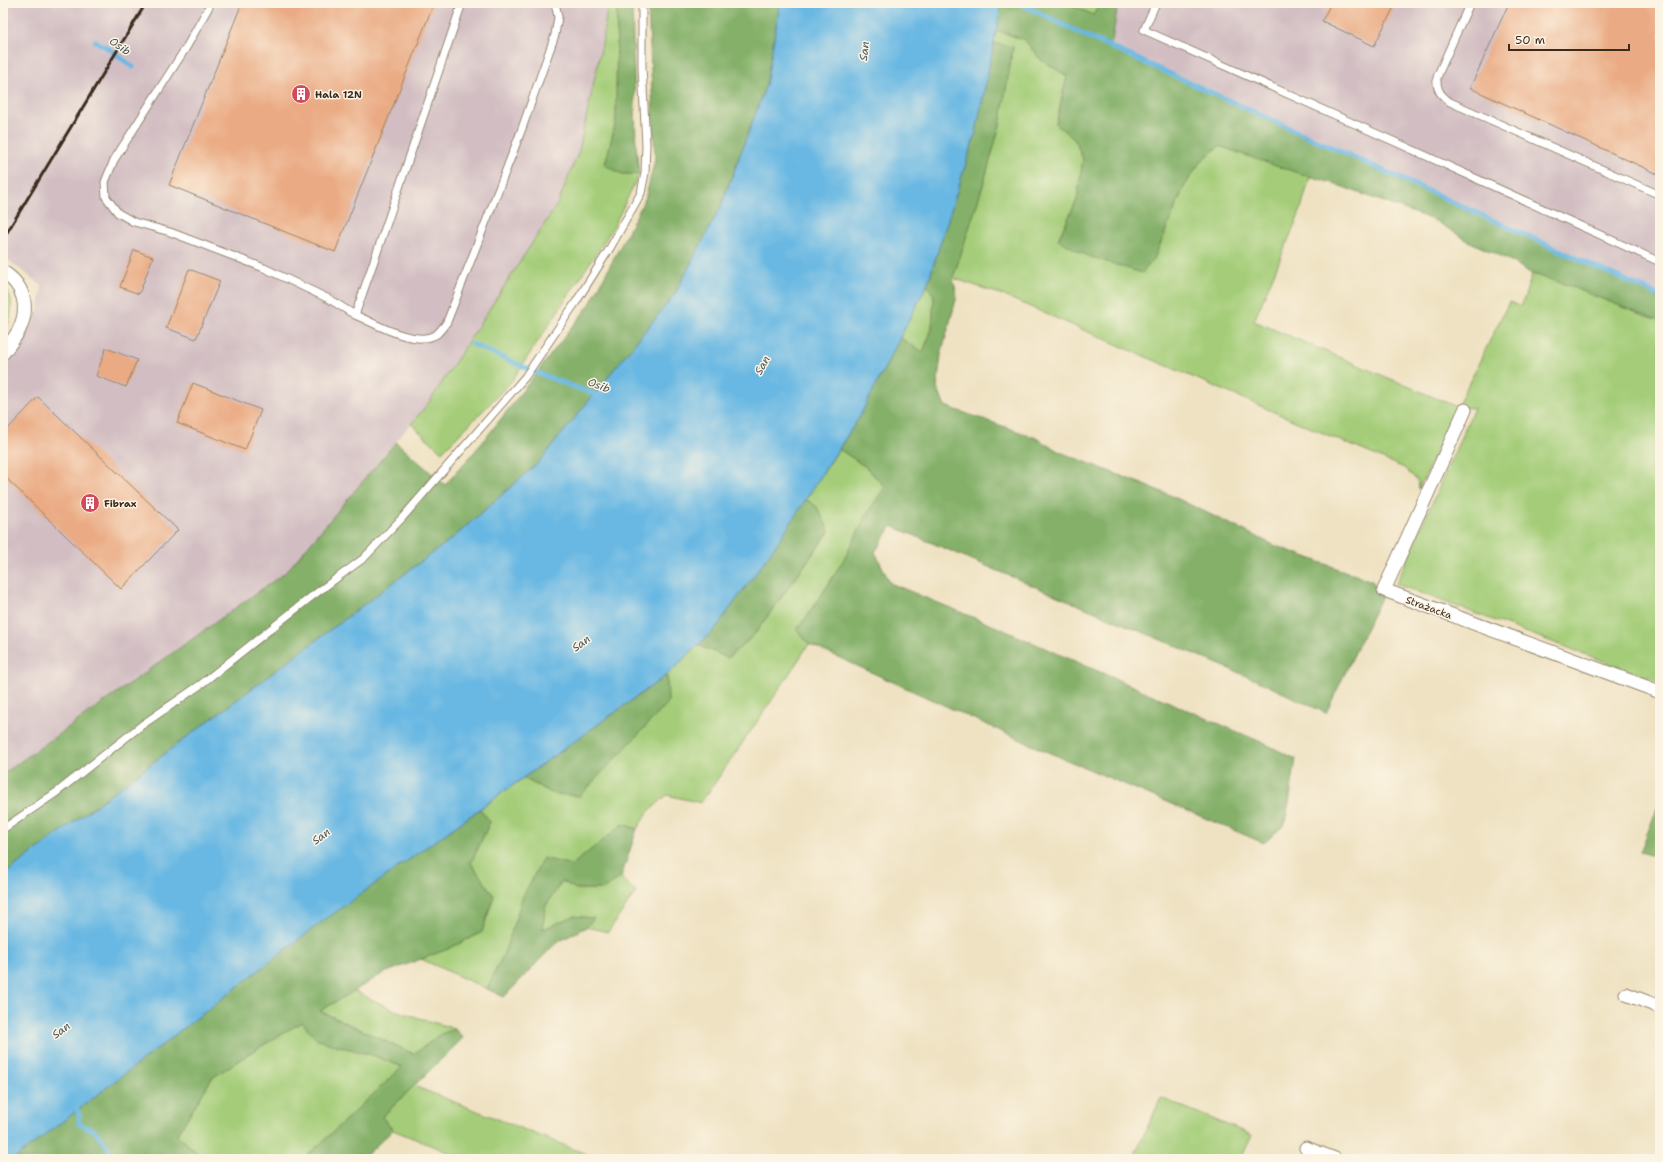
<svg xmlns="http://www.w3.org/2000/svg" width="1663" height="1162" viewBox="0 0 1663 1162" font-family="'Shantell Sans',sans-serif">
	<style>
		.industrial { fill: #d2bec2 }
		.green { fill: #a5cd79; stroke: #707c4c }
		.forest { fill: #84b069; stroke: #606d44 }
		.water { fill: #69b8e3; stroke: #527180 }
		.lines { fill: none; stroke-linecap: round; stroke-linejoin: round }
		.stream { stroke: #69b8e3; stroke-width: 5 }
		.building { fill: #eaaa83 }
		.service-casing { stroke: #958670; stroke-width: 9 }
		.minor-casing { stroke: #958670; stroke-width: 15 }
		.service { stroke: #fff; stroke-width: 7 }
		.minor { stroke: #fff; stroke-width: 13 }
		.rail { stroke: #3b2a1e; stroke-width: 3 }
		.labels { text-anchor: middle; stroke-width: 3; stroke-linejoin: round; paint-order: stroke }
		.poi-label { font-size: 10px; font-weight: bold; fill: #3b2a1e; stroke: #fcf5e5; text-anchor: start }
		.street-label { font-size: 10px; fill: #3b2a1e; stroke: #fcf5e5 }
		.water-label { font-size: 11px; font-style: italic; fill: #495559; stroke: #fcf5e5 }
	</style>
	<rect width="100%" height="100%" fill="#fcf5e5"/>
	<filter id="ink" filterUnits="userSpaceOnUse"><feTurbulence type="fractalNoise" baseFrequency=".025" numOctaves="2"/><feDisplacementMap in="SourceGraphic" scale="8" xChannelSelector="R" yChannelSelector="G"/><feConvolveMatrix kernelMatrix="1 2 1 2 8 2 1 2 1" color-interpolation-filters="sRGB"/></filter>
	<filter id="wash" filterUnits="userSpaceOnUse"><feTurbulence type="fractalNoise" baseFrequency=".012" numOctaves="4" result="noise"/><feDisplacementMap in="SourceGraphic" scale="16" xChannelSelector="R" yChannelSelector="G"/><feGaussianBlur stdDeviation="0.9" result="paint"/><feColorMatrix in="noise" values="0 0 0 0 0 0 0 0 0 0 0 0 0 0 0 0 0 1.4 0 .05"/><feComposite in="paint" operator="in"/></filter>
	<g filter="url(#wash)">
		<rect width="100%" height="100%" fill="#efe2c2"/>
		<!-- industrial -->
		<path class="industrial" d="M 3,3 L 608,3 L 602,44 L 579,151 L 558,203 L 430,401 L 286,572 L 3,774 L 3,369 L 16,349 L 39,308 L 42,286 L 3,256 Z
			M 1118,3 L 1660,3 L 1660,298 L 1111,47 Z"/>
		<!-- green -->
		<path class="green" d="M 608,3 L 617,3 L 616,121 L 605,165 L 622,174 L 639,174 L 613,228 L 511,382 L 442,452 L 411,424 L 430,401 L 558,203 L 579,151 L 602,44 Z
			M 1074,3 L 1101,3 L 1093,16 L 1074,6 Z
			M 996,30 L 1025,40 L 1040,59 L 1067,76 L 1056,123 L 1075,140 L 1083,159 L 1077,200 L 1058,239 L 1154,259 L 1184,187 L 1200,162 L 1219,146 L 1310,177 L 1300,212 L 1254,321 L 1457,407 L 1509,302 L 1521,307 L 1532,274 L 1559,282 L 1646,316 L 1660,320 L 1660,682 L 1396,584 L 1474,408 L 1458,407 L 1450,421 L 1419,489 L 1418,481 L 1404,468 L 1000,294 L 953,278 L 984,182 L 1000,124 L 1013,48 L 994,43 Z
			M 3,285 C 17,296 11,322 3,335 Z
			M 927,285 L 934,295 L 932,329 L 923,352 L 900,338 Z
			M 839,449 L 866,467 L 885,487 L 868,512 L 846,556 L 819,599 L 797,630 L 809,644 L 774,697 L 701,803 L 667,795 L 648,812 L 637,829 L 623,825 L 572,865 L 505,951 L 487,989 L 421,959 L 448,949 L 482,932 L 494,896 L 471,863 L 490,822 L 480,809 L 523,778 L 554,794 L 668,703 L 667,675 L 698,645 L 728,658 L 753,636 L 829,532 L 817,507 L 806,499 Z
			M 621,877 L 636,892 L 608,932 L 586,927 L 593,918 L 542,929 L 545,907 L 562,881 L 576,889 L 604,889 Z
			M 354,991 L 394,1010 L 455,1029 L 441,1034 L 414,1054 L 320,1011 Z
			M 302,1022 L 375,1056 L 403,1067 L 304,1159 L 204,1159 L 177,1135 L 212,1078 L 250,1053 Z
			M 414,1086 L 599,1159 L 465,1159 L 393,1130 L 382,1117 Z
			M 1161,1098 L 1252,1135 L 1241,1159 L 1133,1158 Z"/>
		<!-- forest -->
		<path class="forest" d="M 617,3 L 632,3 L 636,144 L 639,174 L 622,174 L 605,165 L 616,121 Z
			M 648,3 L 780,3 L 766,85 L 721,206 L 674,295 L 540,461 L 454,537 L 3,875 L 3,774 L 286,572 L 396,442 L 445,485 L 482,443 L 590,304 L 645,199 L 655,160 Z
			M 1002,3 L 1074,3 L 1074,6 L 1093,15 L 1101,3 L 1118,3 L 1111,47 L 1660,298 L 1660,320 L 1646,316 L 1559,282 L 1532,274 L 1513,262 L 1468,241 L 1436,221 L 1332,183 L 1279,167 L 1219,146 L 1200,162 L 1184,187 L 1154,259 L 1142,273 L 1088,256 L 1058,240 L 1077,200 L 1083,159 L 1075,140 L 1056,124 L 1067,76 L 1040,59 L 1025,40 L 996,30 Z
			M 994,43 L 1013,47 L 1000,125 L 984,182 L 953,278 L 957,296 L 941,355 L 937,388 L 945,406 L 1034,437 L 1060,452 L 1170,495 L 1276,546 L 1372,581 L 1382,596 L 1326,713 L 1258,681 L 892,526 L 875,552 L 890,583 L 999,628 L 1261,742 L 1296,759 L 1289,803 L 1284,825 L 1264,843 L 1036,747 L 809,644 L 797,630 L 819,599 L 846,556 L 868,512 L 885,487 L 866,467 L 839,449 L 860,416 L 900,338 L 923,352 L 932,329 L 934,296 L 927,285 L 976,132 Z
			M 806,499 L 817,507 L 829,531 L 753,636 L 728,658 L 698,645 L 715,629 L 776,545 Z
			M 667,675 L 668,703 L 580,796 L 554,794 L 523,778 Z
			M 1660,801 L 1660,858 L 1640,852 Z
			M 480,809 L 490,822 L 471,863 L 494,896 L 482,932 L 448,949 L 384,973 L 320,1011 L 414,1054 L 441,1034 L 455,1029 L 463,1038 L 382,1117 L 393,1130 L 362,1159 L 304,1159 L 402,1067 L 375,1056 L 317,1040 L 302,1022 L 250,1053 L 212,1078 L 177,1135 L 204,1159 L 14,1159 L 319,924 Z
			M 623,824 L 637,829 L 621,877 L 604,889 L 576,889 L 562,881 L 545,907 L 543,929 L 574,916 L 594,918 L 586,927 L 556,943 L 504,997 L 487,989 L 505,951 L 523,896 L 543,858 L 572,865 Z"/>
		<!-- water -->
		<path class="water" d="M 780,3 L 1002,3 L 976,132 L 927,285 L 860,416 L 776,545 L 715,629 L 667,675 L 319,924 L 14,1159 L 3,1159 L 3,875 L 454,537 L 540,461 L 674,295 L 721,206 L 766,85 Z"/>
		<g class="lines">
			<!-- stream -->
			<path class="stream" d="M 1019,3 L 1082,34 L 1660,296
				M 95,41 L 108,48 L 133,67
				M 472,344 L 540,374 L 599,396
				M 75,1106 L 79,1114 L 79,1124 L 94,1130 L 115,1156 L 123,1159"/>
		</g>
		<g id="blocks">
			<!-- building -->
			<path class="building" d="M 242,3 L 434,3 L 335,252 L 169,185 Z
				M 1331,3 L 1396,3 L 1374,46 L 1322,21 Z
				M 1509,3 L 1660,3 L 1660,175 L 1470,88 Z
				M 134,250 L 153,257 L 139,294 L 120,287 Z
				M 189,269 L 220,281 L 196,339 L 166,328 Z
				M 106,348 L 137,360 L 126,387 L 96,376 Z
				M 193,383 L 261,410 L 245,450 L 177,423 Z
				M 38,397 L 178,530 L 121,589 L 3,475 L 3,434 Z"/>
		</g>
	</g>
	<g filter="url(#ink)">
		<use href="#blocks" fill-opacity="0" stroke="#958670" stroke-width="1"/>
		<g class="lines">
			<!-- service casing -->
			<g class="service-casing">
				<path id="service" d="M 211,3 L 187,46 L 114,160 L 105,182 L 106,197 L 118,213 L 134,222 L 170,232 L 264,268 L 329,299 L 355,315 L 375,258 L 462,3
					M 1156,3 L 1144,30 L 1402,145 L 1660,262
					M 1470,3 L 1437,77 C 1436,89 1440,95 1450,102 L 1660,195
					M 355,315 C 375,323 415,348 437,334 C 440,331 444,326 447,322 L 520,134 L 555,35 L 558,17 L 555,3
					M 3,829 L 57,792 L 142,725 L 200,685 L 311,597 L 364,558 L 403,517 L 525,377 L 576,302 L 610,248 L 641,193 L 645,173 L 646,145 L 642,67 L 642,3"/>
			</g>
			<!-- minor casing -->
			<g class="minor-casing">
				<path id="minor" d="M 3,272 C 24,285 30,307 19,330 C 15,338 8,346 3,353
					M 1465,410 L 1384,590 L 1660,692
					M 1626,994 L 1660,1007
					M 1306,1148 L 1335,1159"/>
			</g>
			<!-- service -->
			<use href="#service" class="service"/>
			<!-- minor -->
			<use href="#minor" class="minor"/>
			<!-- rail -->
			<path class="rail" d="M 3,239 L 146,3"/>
		</g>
	</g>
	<!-- icons -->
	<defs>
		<g id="building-disc" transform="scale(1)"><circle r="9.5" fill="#d1495b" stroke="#fcf5e5"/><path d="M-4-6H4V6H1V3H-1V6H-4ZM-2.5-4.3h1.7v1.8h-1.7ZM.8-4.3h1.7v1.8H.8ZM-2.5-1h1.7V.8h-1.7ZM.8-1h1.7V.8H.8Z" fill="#fff"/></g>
	</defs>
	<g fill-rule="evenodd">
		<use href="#building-disc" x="301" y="94"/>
		<use href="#building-disc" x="90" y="503"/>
	</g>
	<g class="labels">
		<!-- poi labels -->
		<g class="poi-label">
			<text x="315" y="98">Hala 12N</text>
			<text x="104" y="507">Fibrax</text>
		</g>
		<!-- street labels -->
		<g class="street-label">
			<text transform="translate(1429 607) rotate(20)" y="4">Strażacka</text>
		</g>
		<!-- water labels -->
		<g class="water-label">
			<text transform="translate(120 46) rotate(35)" y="4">Osib</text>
			<text transform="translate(864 51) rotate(-83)" y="4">San</text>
			<text transform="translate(762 365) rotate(-61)" y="4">San</text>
			<text transform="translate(599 385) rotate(21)" y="4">Osib</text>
			<text transform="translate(581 643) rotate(-37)" y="4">San</text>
			<text transform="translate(321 836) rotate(-37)" y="4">San</text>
			<text transform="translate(61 1030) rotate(-37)" y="4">San</text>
		</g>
	</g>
	<!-- margin -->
	<rect width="1663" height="1162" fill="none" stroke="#fcf5e5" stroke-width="16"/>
	<!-- scale -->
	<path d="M1509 44v6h120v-6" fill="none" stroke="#3b2a1e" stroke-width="2"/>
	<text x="1515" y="44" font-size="12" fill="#3b2a1e" stroke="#fcf5e5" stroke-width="3" paint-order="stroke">50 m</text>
</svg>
